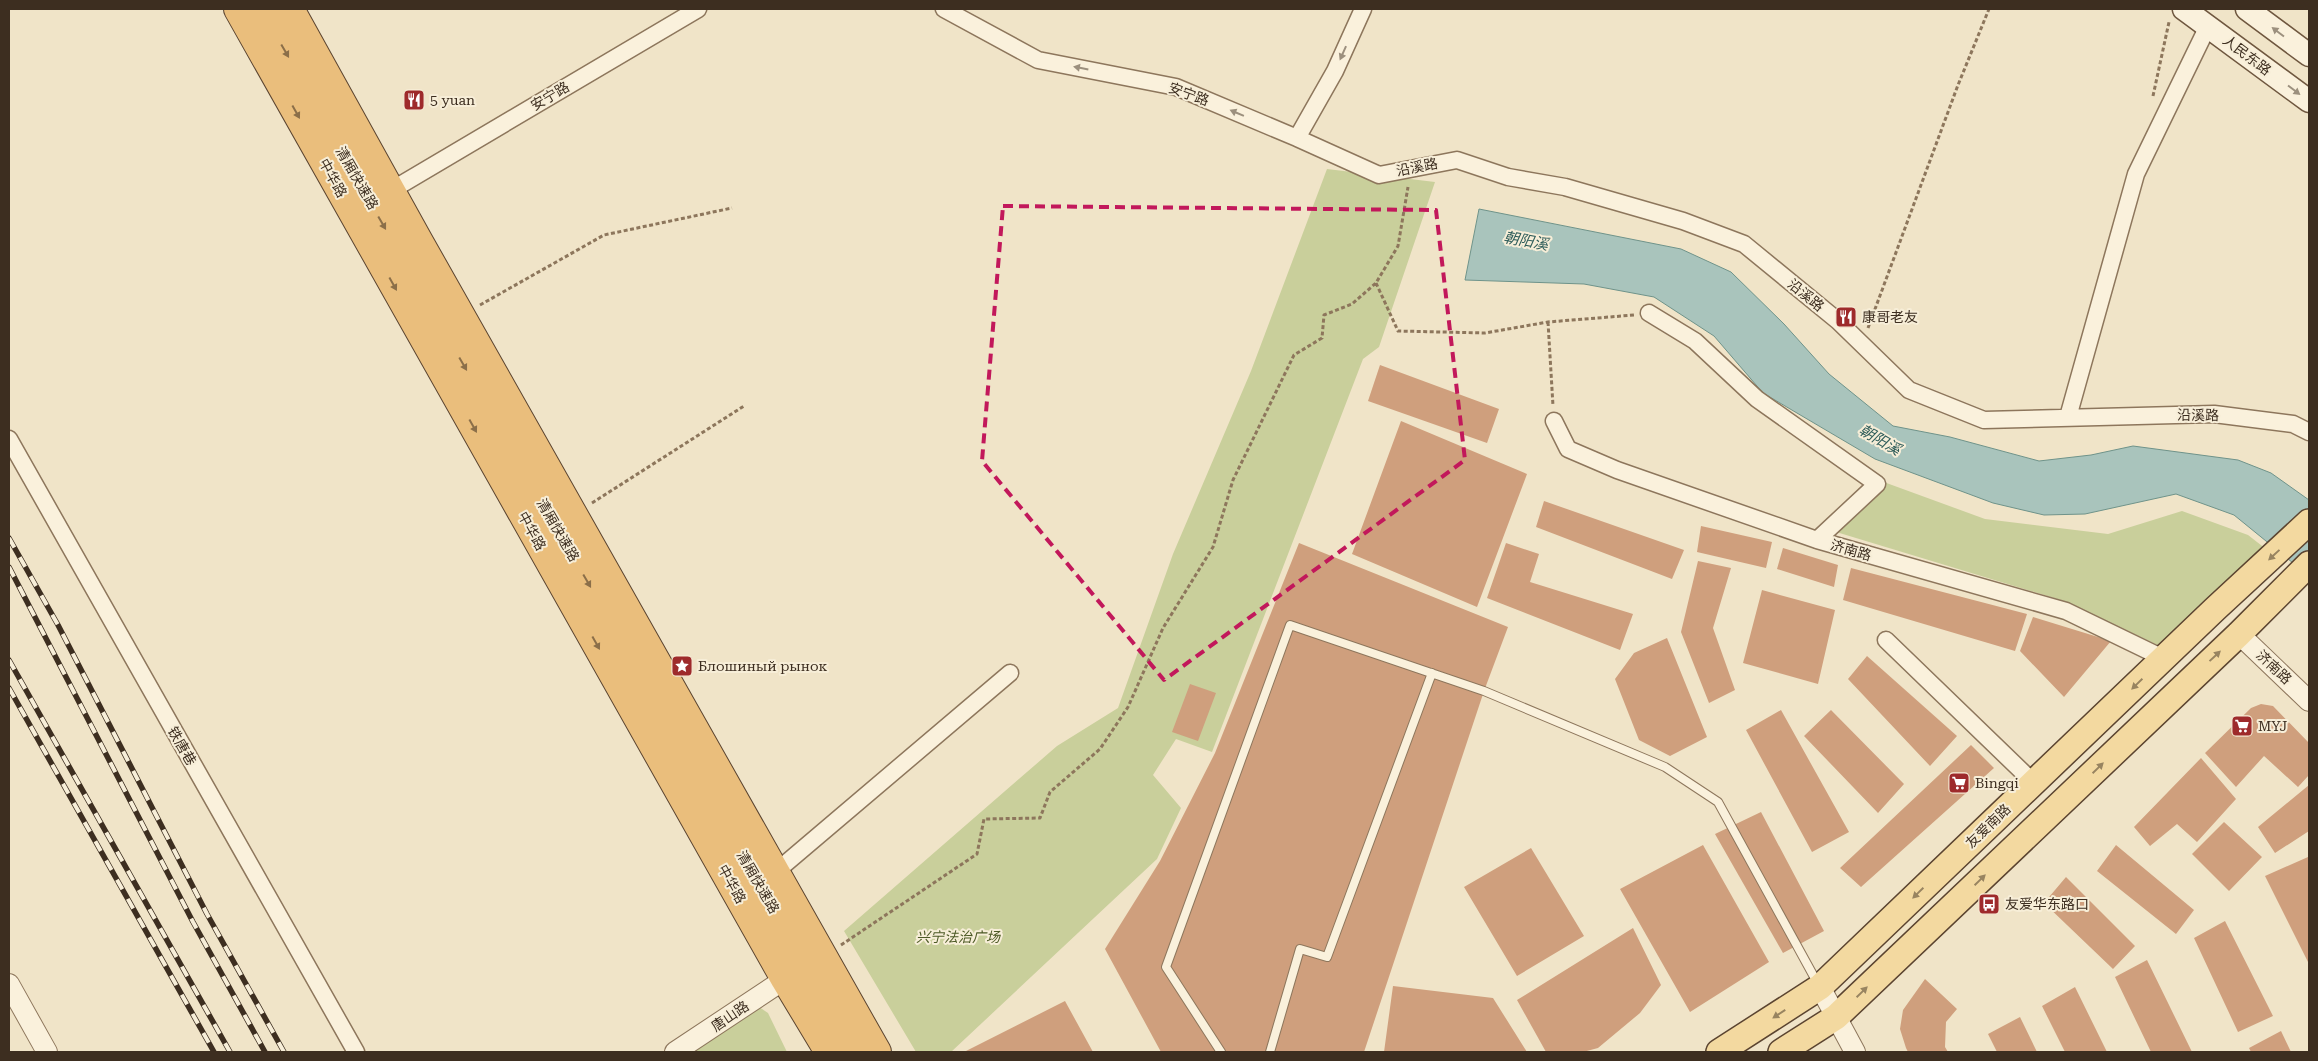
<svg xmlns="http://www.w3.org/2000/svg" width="2318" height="1061" viewBox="0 0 2318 1061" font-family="'Roboto Serif','Noto Sans SC',serif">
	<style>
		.green { fill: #c9cf9b }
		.water { fill: #a9c4bc; stroke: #6f938a }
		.building { fill: #cf9f7d }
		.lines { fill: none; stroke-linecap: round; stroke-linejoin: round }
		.service-casing { stroke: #8d765c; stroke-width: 10 }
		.minor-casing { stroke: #8d765c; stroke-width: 19 }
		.tertiary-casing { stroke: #8d765c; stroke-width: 22 }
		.secondary-casing { stroke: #6f573f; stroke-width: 25 }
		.primary-casing { stroke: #5b4430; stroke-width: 28 }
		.trunk-casing { stroke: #5b4430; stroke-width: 30 }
		.path { stroke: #8d765c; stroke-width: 3; stroke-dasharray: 4 2.5; stroke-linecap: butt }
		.service { stroke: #faf1dc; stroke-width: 8 }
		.minor { stroke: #faf1dc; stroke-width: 16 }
		.tertiary { stroke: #faf1dc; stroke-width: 20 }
		.secondary { stroke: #faf1dc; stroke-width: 22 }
		.primary { stroke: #f3d9a0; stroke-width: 25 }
		.trunk { stroke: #eabe7c; stroke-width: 28 }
		.rail-casing { stroke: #3d2e20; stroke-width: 5.5 }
		.rail { stroke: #f7eed8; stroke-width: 4; stroke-dasharray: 11; stroke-linecap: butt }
		.oneway { fill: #9c907e }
		.oneway2 { fill: #8b6f49 }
		.oneway3 { fill: #988460 }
		.marked { fill: none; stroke: #c2185b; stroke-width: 4; stroke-dasharray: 10 6; stroke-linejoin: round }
		.labels { text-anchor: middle; stroke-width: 4; stroke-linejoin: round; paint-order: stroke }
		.street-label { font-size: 14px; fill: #3d2e20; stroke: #f7eed8 }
		.poi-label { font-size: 14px; fill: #3d2e20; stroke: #f7eed8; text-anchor: start }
		.park-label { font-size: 14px; font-style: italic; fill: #4d5a26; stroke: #f7eed8 }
		.water-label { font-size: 15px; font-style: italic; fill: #2f5d5a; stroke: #f7eed8 }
	</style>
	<rect width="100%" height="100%" fill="#f0e4c8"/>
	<!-- green -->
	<path class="green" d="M 1327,169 L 1435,182 L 1379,347 L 1363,359 L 1212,752 L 1176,739 L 1153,775 L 1181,808 L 1157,859 L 951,1052 L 916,1052 L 844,931 L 1057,746 L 1118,708 L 1173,554 L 1251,371 Z
		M 1881,481 L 1985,519 L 2108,534 L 2182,511 L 2248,535 L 2266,549 L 2164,648 L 2064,601 L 1823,528 Z
		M 759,1007 L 768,1013 L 787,1052 L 681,1052 Z"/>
	<!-- water -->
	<path class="water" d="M 1479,209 L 1681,249 L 1731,272 L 1784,324 L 1829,374 L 1893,426 L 1950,437 L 2039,461 L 2091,455 L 2133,446 L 2238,460 L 2271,473 L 2309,500 L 2309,576 L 2234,515 L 2176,494 L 2085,514 L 2044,515 L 1993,503 L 1875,459 L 1763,393 L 1714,336 L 1654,297 L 1584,284 L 1465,280 Z"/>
	<!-- building -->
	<path class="building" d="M 1380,365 L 1499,409 L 1487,443 L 1368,401 Z
		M 1401,421 L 1527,474 L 1477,607 L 1352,554 Z
		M 1544,501 L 1684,550 L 1672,579 L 1536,527 Z
		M 1701,526 L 1772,542 L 1766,568 L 1697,552 Z
		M 1299,543 L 1508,627 L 1484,691 L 1364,1052 L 1161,1052 L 1105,949 L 1160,861 L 1215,753 Z
		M 1506,543 L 1539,554 L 1530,582 L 1633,614 L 1620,650 L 1487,598 Z
		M 1783,548 L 1838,565 L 1834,587 L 1777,569 Z
		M 1698,561 L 1731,568 L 1713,628 L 1735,690 L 1709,703 L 1681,632 Z
		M 1851,568 L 2027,614 L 2015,651 L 1843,600 Z
		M 1762,590 L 1835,610 L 1818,684 L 1743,663 Z
		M 2033,617 L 2111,641 L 2064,697 L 2020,651 Z
		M 1667,638 L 1707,737 L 1670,756 L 1639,740 L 1615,679 L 1634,653 Z
		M 1867,656 L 1957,736 L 1930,766 L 1848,679 Z
		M 1190,684 L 1216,693 L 1198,741 L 1172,732 Z
		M 2261,704 L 2273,706 L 2309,743 L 2309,775 L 2298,787 L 2264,756 L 2236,787 L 2205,753 L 2251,708 Z
		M 1781,710 L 1849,832 L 1812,852 L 1746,730 Z
		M 1831,710 L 1904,784 L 1878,813 L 1804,736 Z
		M 1971,745 L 1994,768 L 1861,887 L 1840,868 Z
		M 2201,758 L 2236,799 L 2197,842 L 2177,824 L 2150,846 L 2134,827 Z
		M 2309,785 L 2309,831 L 2275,853 L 2258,827 Z
		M 1761,812 L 1824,931 L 1783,953 L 1715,834 Z
		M 2224,822 L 2262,857 L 2229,891 L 2192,854 Z
		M 1703,845 L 1769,962 L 1690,1012 L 1620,889 Z
		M 2116,845 L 2194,910 L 2176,934 L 2097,871 Z
		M 1531,848 L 1584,936 L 1517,976 L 1464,887 Z
		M 2308,857 L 2309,860 L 2309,964 L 2265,876 Z
		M 2066,877 L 2135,946 L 2113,969 L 2044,903 Z
		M 2225,921 L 2273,1016 L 2238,1032 L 2194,938 Z
		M 1633,928 L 1661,985 L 1640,1013 L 1598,1048 L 1583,1052 L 1546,1052 L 1517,1000 Z
		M 2147,960 L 2192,1052 L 2151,1052 L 2115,977 Z
		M 1925,979 L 1957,1009 L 1946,1022 L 1945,1047 L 1948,1052 L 1908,1052 L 1906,1048 L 1900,1029 L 1903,1010 Z
		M 1393,986 L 1493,998 L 1527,1052 L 1384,1052 Z
		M 2075,987 L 2107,1052 L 2065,1052 L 2042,1006 Z
		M 1065,1001 L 1093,1052 L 964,1052 Z
		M 2020,1017 L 2037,1052 L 1997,1052 L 1988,1034 Z
		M 2281,1031 L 2291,1052 L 2251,1052 L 2249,1048 Z"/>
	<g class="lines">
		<!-- service casing -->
		<g class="service-casing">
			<path id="service" d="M 1221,1052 L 1166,967 L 1290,625 L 1484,691 L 1665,767 L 1718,802 L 1818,984
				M 1270,1052 L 1300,949 L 1327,957 L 1432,673"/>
		</g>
		<!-- minor casing -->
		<g class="minor-casing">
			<path id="minor" d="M 944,9 L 1038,60 L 1176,87 L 1297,138 L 1335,71 L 1363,9
				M 1297,138 L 1379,175 L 1457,160 L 1508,177 L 1565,187 L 1683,221 L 1744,244 L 1838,321 L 1909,390 L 1984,420 L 2214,414 L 2293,424 L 2309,432
				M 402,184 L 698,9
				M 1649,313 L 1695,341 L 1757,399 L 1877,484 L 1817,540
				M 2068,417 L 2136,174 L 2208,26
				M 1554,421 L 1568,449 L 1617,470 L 1817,540 L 2066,611 L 2163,658
				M 9,439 L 356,1052
				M 1886,640 L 2034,783
				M 785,864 L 1010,673"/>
		</g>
		<!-- tertiary casing -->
		<g class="tertiary-casing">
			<path id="tertiary" d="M 2239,634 L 2309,701
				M 9,984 L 47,1052
				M 1820,987 L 1855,1052
				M 675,1052 L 785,979"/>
		</g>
		<!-- secondary casing -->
		<g class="secondary-casing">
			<path id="secondary" d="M 2184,9 L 2309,101
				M 2247,9 L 2309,55"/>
		</g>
		<!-- primary casing -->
		<g class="primary-casing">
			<path id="primary" d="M 1719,1052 L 1820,987 L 2215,609 L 2309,522
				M 1781,1052 L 1836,1017 L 2239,634 L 2309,564"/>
		</g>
		<!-- trunk casing -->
		<g class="trunk-casing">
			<path id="trunk" d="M 238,9 L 785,979 L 829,1052
				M 261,9 L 854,1052
				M 290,9 L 418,240 L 877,1052"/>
		</g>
		<!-- path -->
		<path class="path" d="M 2153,96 L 2169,22
			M 1376,283 L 1398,331 L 1485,333 L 1548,322 L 1634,315
			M 480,305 L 604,235 L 732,208
			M 1548,322 L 1553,406
			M 1868,328 L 1958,85 L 1989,9
			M 592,503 L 744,406
			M 841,945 L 977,854 L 984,819 L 1040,818 L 1050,792 L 1100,749 L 1128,707 L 1163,628 L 1213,547 L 1233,480 L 1294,355 L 1322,338 L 1324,315 L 1352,304 L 1376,283 L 1398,246 L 1408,187"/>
		<!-- service -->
		<use href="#service" class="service"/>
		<!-- minor -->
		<use href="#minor" class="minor"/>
		<!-- tertiary -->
		<use href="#tertiary" class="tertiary"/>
		<!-- secondary -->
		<use href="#secondary" class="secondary"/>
		<!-- primary -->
		<use href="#primary" class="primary"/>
		<!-- trunk -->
		<use href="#trunk" class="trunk"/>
		<!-- rail casing -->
		<g class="rail-casing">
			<path id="rail" d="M 9,538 L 58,625 L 207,914 L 284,1052
				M 9,567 L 193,922 L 265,1052
				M 9,660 L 230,1052
				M 9,688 L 214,1052"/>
		</g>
		<!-- rail -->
		<use href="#rail" class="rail"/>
	</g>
	<!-- one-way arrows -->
	<defs><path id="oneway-solid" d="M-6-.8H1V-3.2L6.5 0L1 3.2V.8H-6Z" transform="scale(1.25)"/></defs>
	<g class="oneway">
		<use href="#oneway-solid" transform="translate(2278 32) rotate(-143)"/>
		<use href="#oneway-solid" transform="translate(1343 53) rotate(114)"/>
		<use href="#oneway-solid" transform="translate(1081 68) rotate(-169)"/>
		<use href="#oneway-solid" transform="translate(2294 90) rotate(37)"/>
		<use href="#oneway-solid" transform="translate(1237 113) rotate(-157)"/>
	</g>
	<g class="oneway2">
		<use href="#oneway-solid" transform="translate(285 51) rotate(60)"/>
		<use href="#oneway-solid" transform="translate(296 112) rotate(61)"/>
		<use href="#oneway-solid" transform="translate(382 223) rotate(60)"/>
		<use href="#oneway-solid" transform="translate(393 284) rotate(61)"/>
		<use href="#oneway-solid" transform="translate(463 364) rotate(60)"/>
		<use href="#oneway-solid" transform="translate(473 426) rotate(61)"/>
		<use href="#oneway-solid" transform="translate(587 581) rotate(60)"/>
		<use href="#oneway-solid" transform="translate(596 643) rotate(61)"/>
	</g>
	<g class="oneway3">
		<use href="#oneway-solid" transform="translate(2274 555) rotate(137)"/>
		<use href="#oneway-solid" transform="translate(2215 656) rotate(-43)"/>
		<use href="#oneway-solid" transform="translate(2137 684) rotate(136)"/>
		<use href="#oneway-solid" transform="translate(2098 768) rotate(-44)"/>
		<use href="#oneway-solid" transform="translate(1980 880) rotate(-44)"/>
		<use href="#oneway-solid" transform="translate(1918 893) rotate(136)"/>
		<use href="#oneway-solid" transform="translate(1862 992) rotate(-44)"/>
		<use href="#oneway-solid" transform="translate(1779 1014) rotate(147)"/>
	</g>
	<!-- marked area -->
	<path class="marked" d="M 1003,206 L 1436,210 L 1465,460 L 1164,680 L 982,461 Z"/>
	<!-- icons -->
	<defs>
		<g id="restaurant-square" transform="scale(1.125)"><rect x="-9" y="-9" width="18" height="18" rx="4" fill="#9e2a2b" stroke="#f7eed8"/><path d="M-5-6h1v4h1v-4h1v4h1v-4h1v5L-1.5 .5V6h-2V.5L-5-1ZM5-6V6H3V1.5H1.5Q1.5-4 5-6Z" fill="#fff"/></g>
		<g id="sight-square" transform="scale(1.125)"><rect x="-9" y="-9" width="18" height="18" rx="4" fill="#9e2a2b" stroke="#f7eed8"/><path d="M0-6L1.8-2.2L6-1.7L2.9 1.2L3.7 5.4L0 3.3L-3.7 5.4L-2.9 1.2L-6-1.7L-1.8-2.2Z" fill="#fff"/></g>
		<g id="supermarket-square" transform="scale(1.125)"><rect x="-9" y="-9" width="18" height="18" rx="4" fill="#9e2a2b" stroke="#f7eed8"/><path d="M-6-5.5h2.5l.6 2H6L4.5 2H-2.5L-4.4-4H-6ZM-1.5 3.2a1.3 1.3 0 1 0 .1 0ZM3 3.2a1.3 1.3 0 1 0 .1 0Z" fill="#fff"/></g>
		<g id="bus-square" transform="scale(1.125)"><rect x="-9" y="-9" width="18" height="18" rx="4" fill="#9e2a2b" stroke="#f7eed8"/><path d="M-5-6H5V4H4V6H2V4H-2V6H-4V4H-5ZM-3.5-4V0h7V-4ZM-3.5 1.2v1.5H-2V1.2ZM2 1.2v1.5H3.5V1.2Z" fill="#fff"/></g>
	</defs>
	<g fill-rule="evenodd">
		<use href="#restaurant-square" x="414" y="100"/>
		<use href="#restaurant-square" x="1846" y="317"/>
		<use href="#sight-square" x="682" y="666"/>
		<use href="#supermarket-square" x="2242" y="726"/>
		<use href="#supermarket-square" x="1959" y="783"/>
		<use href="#bus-square" x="1989" y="904"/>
	</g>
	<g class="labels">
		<!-- street labels -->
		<g class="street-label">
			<text transform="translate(2247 55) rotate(37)" y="5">人民东路</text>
			<text transform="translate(1189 94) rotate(20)" y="5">安宁路</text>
			<text transform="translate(550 96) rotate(-31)" y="5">安宁路</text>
			<text transform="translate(1417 167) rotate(-11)" y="5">沿溪路</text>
			<text transform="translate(333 178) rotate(61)" y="5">中华路</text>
			<text transform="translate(357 178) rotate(60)" y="5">清厢快速路</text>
			<text transform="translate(1806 295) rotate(39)" y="5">沿溪路</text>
			<text transform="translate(2198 415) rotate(1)" y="5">沿溪路</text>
			<text transform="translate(558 530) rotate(60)" y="5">清厢快速路</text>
			<text transform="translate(532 531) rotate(61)" y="5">中华路</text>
			<text transform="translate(1851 550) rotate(16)" y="5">济南路</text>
			<text transform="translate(2274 667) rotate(43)" y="5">济南路</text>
			<text transform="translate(182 746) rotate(60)" y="5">铁唐巷</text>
			<text transform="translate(1988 826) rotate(-44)" y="5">友爱南路</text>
			<text transform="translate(758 882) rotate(60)" y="5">清厢快速路</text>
			<text transform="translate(732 884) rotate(61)" y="5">中华路</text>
			<text transform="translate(730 1016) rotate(-34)" y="5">唐山路</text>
		</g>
		<!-- poi labels -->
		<g class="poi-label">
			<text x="430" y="105">5 yuan</text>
			<text x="1862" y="322">康哥老友</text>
			<text x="698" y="671">Блошиный рынок</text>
			<text x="2258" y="731">MYJ</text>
			<text x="1975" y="788">Bingqi</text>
			<text x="2005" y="909">友爱华东路口</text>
		</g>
		<!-- park labels -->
		<g class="park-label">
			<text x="958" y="942">兴宁法治广场</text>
		</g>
		<!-- water labels -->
		<g class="water-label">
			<text transform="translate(1526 241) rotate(10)" y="5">朝阳溪</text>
			<text transform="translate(1880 440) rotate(30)" y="5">朝阳溪</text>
		</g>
	</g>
	<!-- border -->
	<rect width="2318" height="1061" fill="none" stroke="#3d2e20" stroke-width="20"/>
</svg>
